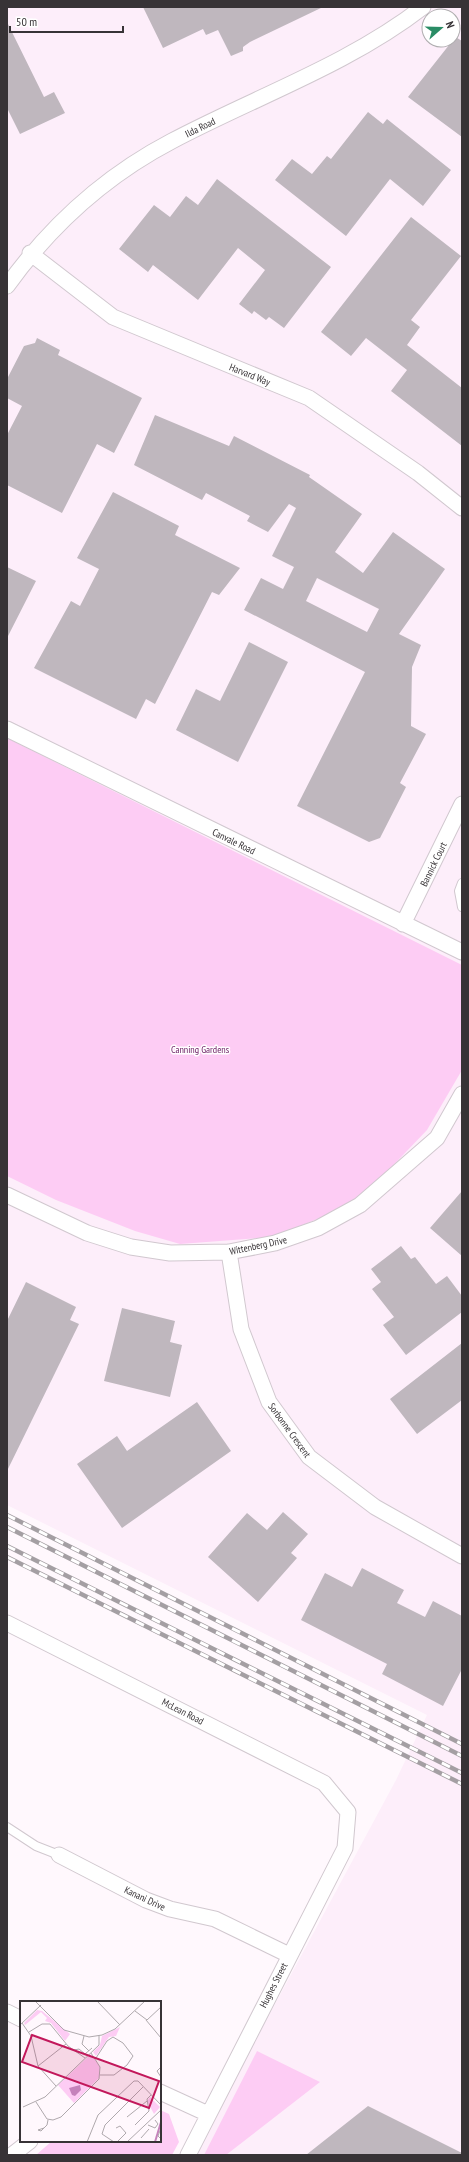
<svg xmlns="http://www.w3.org/2000/svg" width="469" height="2162" viewBox="0 0 469 2162" font-family="'PT Sans Narrow',sans-serif">
	<style>
		.built { fill: #fdeefa; fill-rule: evenodd }
		.green { fill: #fdccf4 }
		.building { fill: #bfb7be; fill-rule: evenodd }
		.lines { fill: none; stroke-linecap: round; stroke-linejoin: round }
		.service-casing { stroke: #d1c8cf; stroke-width: 10 }
		.minor-casing { stroke: #d1c8cf; stroke-width: 17 }
		.service { stroke: #fff; stroke-width: 8 }
		.minor { stroke: #fff; stroke-width: 15 }
		.rail-casing { stroke: #a49fa3; stroke-width: 4.5 }
		.rail { stroke: #fff; stroke-width: 3; stroke-dasharray: 9; stroke-linecap: butt }
		.labels { text-anchor: middle; stroke-width: 3; stroke-linejoin: round; paint-order: stroke }
		.street-label { font-size: 10px; fill: #373336; stroke: #fff }
		.park-label { font-size: 10px; fill: #691961; stroke: #fff }
		.inset-river { fill: none; stroke: #c582bb; stroke-width: 2 }
		.inset-road { fill: none; stroke: #afa9ad; stroke-width: 1 }
		.view { fill: #c2185b; fill-opacity: 0.15; stroke: #c2185b; stroke-width: 2 }
		.inset-edge { fill: none; stroke: #373336; stroke-width: 2 }
	</style>
	<rect width="100%" height="100%" fill="#fff8fd"/>
	<!-- built -->
	<path class="built" d="M 7,7 L 462,7 L 462,2155 L 197,2155 L 212,2121 L 396,1780 L 427,1715 L 7,1505 ZM 429,16 L 453,16 L 453,40 L 429,40 Z"/>
	<!-- green -->
	<path class="green" d="M 7,738 L 462,965 L 462,1070 L 427,1130 L 358,1202 L 274,1237 L 180,1244 L 135,1231 L 56,1200 L 7,1176 Z
		M 257,2051 L 320,2082 L 226,2155 L 204,2155 Z
		M 160,2110 L 169,2114 L 179,2142 L 172,2155 L 36,2155 L 52,2141 L 160,2141 Z"/>
	<!-- building -->
	<path class="building" d="M 143,7 L 323,7 L 250,42 L 243,47 L 243,51 L 231,56 L 218,30 L 206,35 L 203,29 L 163,48 Z
		M 7,22 L 44,97 L 54,92 L 65,113 L 20,134 L 7,108 Z
		M 454,36 L 462,41 L 462,137 L 408,97 L 453,40 Z
		M 368,112 L 383,124 L 387,119 L 451,170 L 423,206 L 390,179 L 346,236 L 275,180 L 292,159 L 312,174 L 327,156 L 331,159 Z
		M 217,179 L 331,267 L 284,328 L 269,317 L 266,320 L 254,311 L 252,314 L 239,304 L 265,270 L 238,248 L 198,300 L 153,265 L 148,272 L 119,249 L 154,205 L 170,217 L 186,196 L 198,205 Z
		M 411,217 L 461,256 L 411,320 L 420,327 L 407,345 L 462,388 L 462,446 L 391,391 L 407,370 L 366,338 L 351,356 L 321,332 Z
		M 37,338 L 60,350 L 58,355 L 142,398 L 114,453 L 97,444 L 62,513 L 7,485 L 7,435 L 22,406 L 7,398 L 7,379 L 24,346 L 35,343 Z
		M 155,415 L 229,446 L 234,436 L 310,475 L 309,477 L 362,514 L 335,552 L 363,573 L 393,532 L 445,569 L 399,634 L 421,645 L 412,667 L 411,726 L 426,734 L 400,783 L 406,787 L 380,838 L 369,842 L 297,806 L 365,672 L 244,610 L 261,578 L 283,589 L 294,567 L 272,556 L 296,508 L 289,504 L 268,532 L 247,521 L 250,516 L 206,493 L 202,500 L 134,465 ZM 317,578 L 379,609 L 367,632 L 306,601 Z
		M 113,492 L 179,526 L 175,535 L 240,568 L 219,595 L 212,592 L 155,704 L 146,699 L 136,719 L 34,668 L 71,601 L 80,606 L 99,569 L 77,558 Z
		M 7,567 L 36,581 L 7,638 Z
		M 249,642 L 288,662 L 238,762 L 176,730 L 196,689 L 220,701 Z
		M 462,1191 L 462,1256 L 430,1228 Z
		M 401,1246 L 411,1259 L 415,1257 L 436,1284 L 447,1276 L 462,1296 L 462,1312 L 406,1355 L 383,1325 L 394,1317 L 372,1289 L 381,1282 L 371,1269 Z
		M 26,1282 L 76,1307 L 70,1320 L 79,1324 L 7,1471 L 7,1321 Z
		M 122,1308 L 175,1321 L 170,1342 L 182,1345 L 170,1397 L 104,1381 Z
		M 462,1343 L 462,1400 L 417,1434 L 390,1399 Z
		M 197,1402 L 231,1451 L 122,1528 L 77,1464 L 117,1436 L 127,1451 Z
		M 283,1512 L 308,1534 L 291,1553 L 297,1558 L 258,1602 L 208,1557 L 247,1513 L 267,1530 Z
		M 362,1568 L 404,1590 L 397,1603 L 425,1617 L 433,1601 L 462,1616 L 462,1669 L 443,1706 L 382,1674 L 387,1664 L 301,1620 L 325,1573 L 352,1587 Z
		M 368,2106 L 462,2153 L 462,2155 L 306,2155 Z"/>
	<g class="lines">
		<!-- service casing -->
		<g class="service-casing">
			<path id="service" d="M 462,883 L 459,891 L 462,907
				M 7,1827 L 36,1846 L 59,1855"/>
		</g>
		<!-- minor casing -->
		<g class="minor-casing">
			<path id="minor" d="M 30,253 L 113,317 L 309,398 L 418,473 L 462,508
				M 7,286 C 51,225 105,176 172,141 C 255,97 348,65 423,7
				M 7,729 L 462,952
				M 403,924 L 462,804
				M 7,1195 L 87,1233 L 131,1247 L 170,1253 L 229,1252 L 275,1243 L 318,1228 L 360,1205 L 437,1138 L 462,1094
				M 229,1252 L 241,1329 L 269,1402 L 309,1457 L 375,1507 L 462,1556
				M 7,1623 L 324,1783 L 348,1812 L 345,1848 L 188,2155
				M 59,1855 L 146,1900 L 170,1909 L 215,1919 L 289,1955
				M 7,2012 L 21,2019
				M 160,2092 L 208,2114
				M 12,2155 L 30,2141"/>
		</g>
		<!-- service -->
		<use href="#service" class="service"/>
		<!-- minor -->
		<use href="#minor" class="minor"/>
		<!-- rail casing -->
		<g class="rail-casing">
			<path id="rail" d="M 7,1515 L 462,1744
				M 7,1527 L 462,1756
				M 7,1546 L 462,1773
				M 7,1557 L 462,1784"/>
		</g>
		<!-- rail -->
		<use href="#rail" class="rail"/>
	</g>
	<g class="labels">
		<!-- street labels -->
		<g class="street-label">
			<text transform="translate(200 127) rotate(-26)" y="4">Ilda Road</text>
			<text transform="translate(250 374) rotate(22)" y="4">Harvard Way</text>
			<text transform="translate(234 841) rotate(26)" y="4">Canvale Road</text>
			<text transform="translate(433 864) rotate(-64)" y="4">Bannick Court</text>
			<text transform="translate(258 1245) rotate(-12)" y="4">Wittenberg Drive</text>
			<text transform="translate(290 1430) rotate(54)" y="4">Sorbonne Crescent</text>
			<text transform="translate(183 1711) rotate(27)" y="4">McLean Road</text>
			<text transform="translate(145 1898) rotate(25)" y="4">Kanani Drive</text>
			<text transform="translate(273 1985) rotate(-63)" y="4">Hughes Street</text>
		</g>
		<!-- park labels -->
		<g class="park-label">
			<text x="200" y="1053">Canning Gardens</text>
		</g>
	</g>
	<!-- overview -->
	<g transform="translate(20 2001)">
		<rect width="141" height="141" fill="#fff8fd"/>
		<path d="M 17,9 L 22,10 L 50,33 L 45,40 L 31,22 L 25,20 L 27,17 L 21,11 L 5,24 L 4,22 ZM 100,26 L 96,35 L 89,36 L 76,55 L 73,51 L 80,44 L 82,35 ZM 71,53 L 80,66 L 79,77 L 54,102 L 38,84 ZM 130,96 L 140,106 L 134,113 L 127,100 Z" fill="#fdccf4"/>
		<path d="M 60,84 L 61,89 L 55,95 L 52,94 L 49,87 Z" fill="#c582bb"/>
		<path class="inset-river" d="M 135,141 L 141,121"/>
		<path class="inset-road" d="M 15,0 L 44,29 L 69,36 L 82,34 L 95,28 L 125,0M 77,0 L 100,24M 115,10 L 127,19 L 141,6M 126,19 L 141,37M 2,22 L 11,35 L 18,65 L 36,85M 0,24 L 21,4M 9,31 L 22,23 L 30,23 L 48,45 L 65,57M 64,35 L 62,43 L 69,50M 54,49 L 59,48 L 65,53 L 72,47M 76,57 L 87,40 L 93,36 L 103,42 L 113,55 L 107,64 L 94,74 L 80,74M 18,65 L 46,43M 141,66 L 137,70 L 141,76M 16,101 L 27,118 L 33,119 L 41,116 L 79,78 L 80,66 L 71,52M 3,106 L 25,96 L 79,44 L 79,34M 107,116 L 127,100M 115,124 L 129,110 L 127,98 L 131,94M 128,124 L 135,127 L 138,123 L 135,119M 24,127 L 18,129 L 21,130 L 27,124 L 28,119M 96,127 L 100,125 L 106,132 L 97,141M 141,127 L 138,135 L 141,138M 121,137 L 129,128M 67,141 L 78,114 L 114,80 L 118,80 L 141,104M 94,141 L 82,133 L 85,124 L 123,86M 107,141 L 141,109"/>
		<path class="view" d="M 12,34 L 139,80 L 129,107 L 2,61 Z"/>
		<rect width="141" height="141" class="inset-edge"/>
	</g>
	<!-- border -->
	<rect width="469" height="2162" fill="none" stroke="#373336" stroke-width="16"/>
	<!-- north arrow -->
	<g transform="translate(441 28) rotate(70)"><circle r="19" fill="#ffffff" stroke="#afadaf"/>
	<path d="M0-3L7 15L0 10L-7 15Z" fill="#2a8c65"/>
	<text y="-6" font-size="11" font-weight="bold" text-anchor="middle" fill="#373336">N</text>
	</g>
	<!-- scale -->
	<path d="M10 26v6h113v-6" fill="none" stroke="#373336" stroke-width="2"/>
	<text x="16" y="26" font-size="12" fill="#373336" stroke="#ffffff" stroke-width="3" paint-order="stroke">50 m</text>
</svg>
